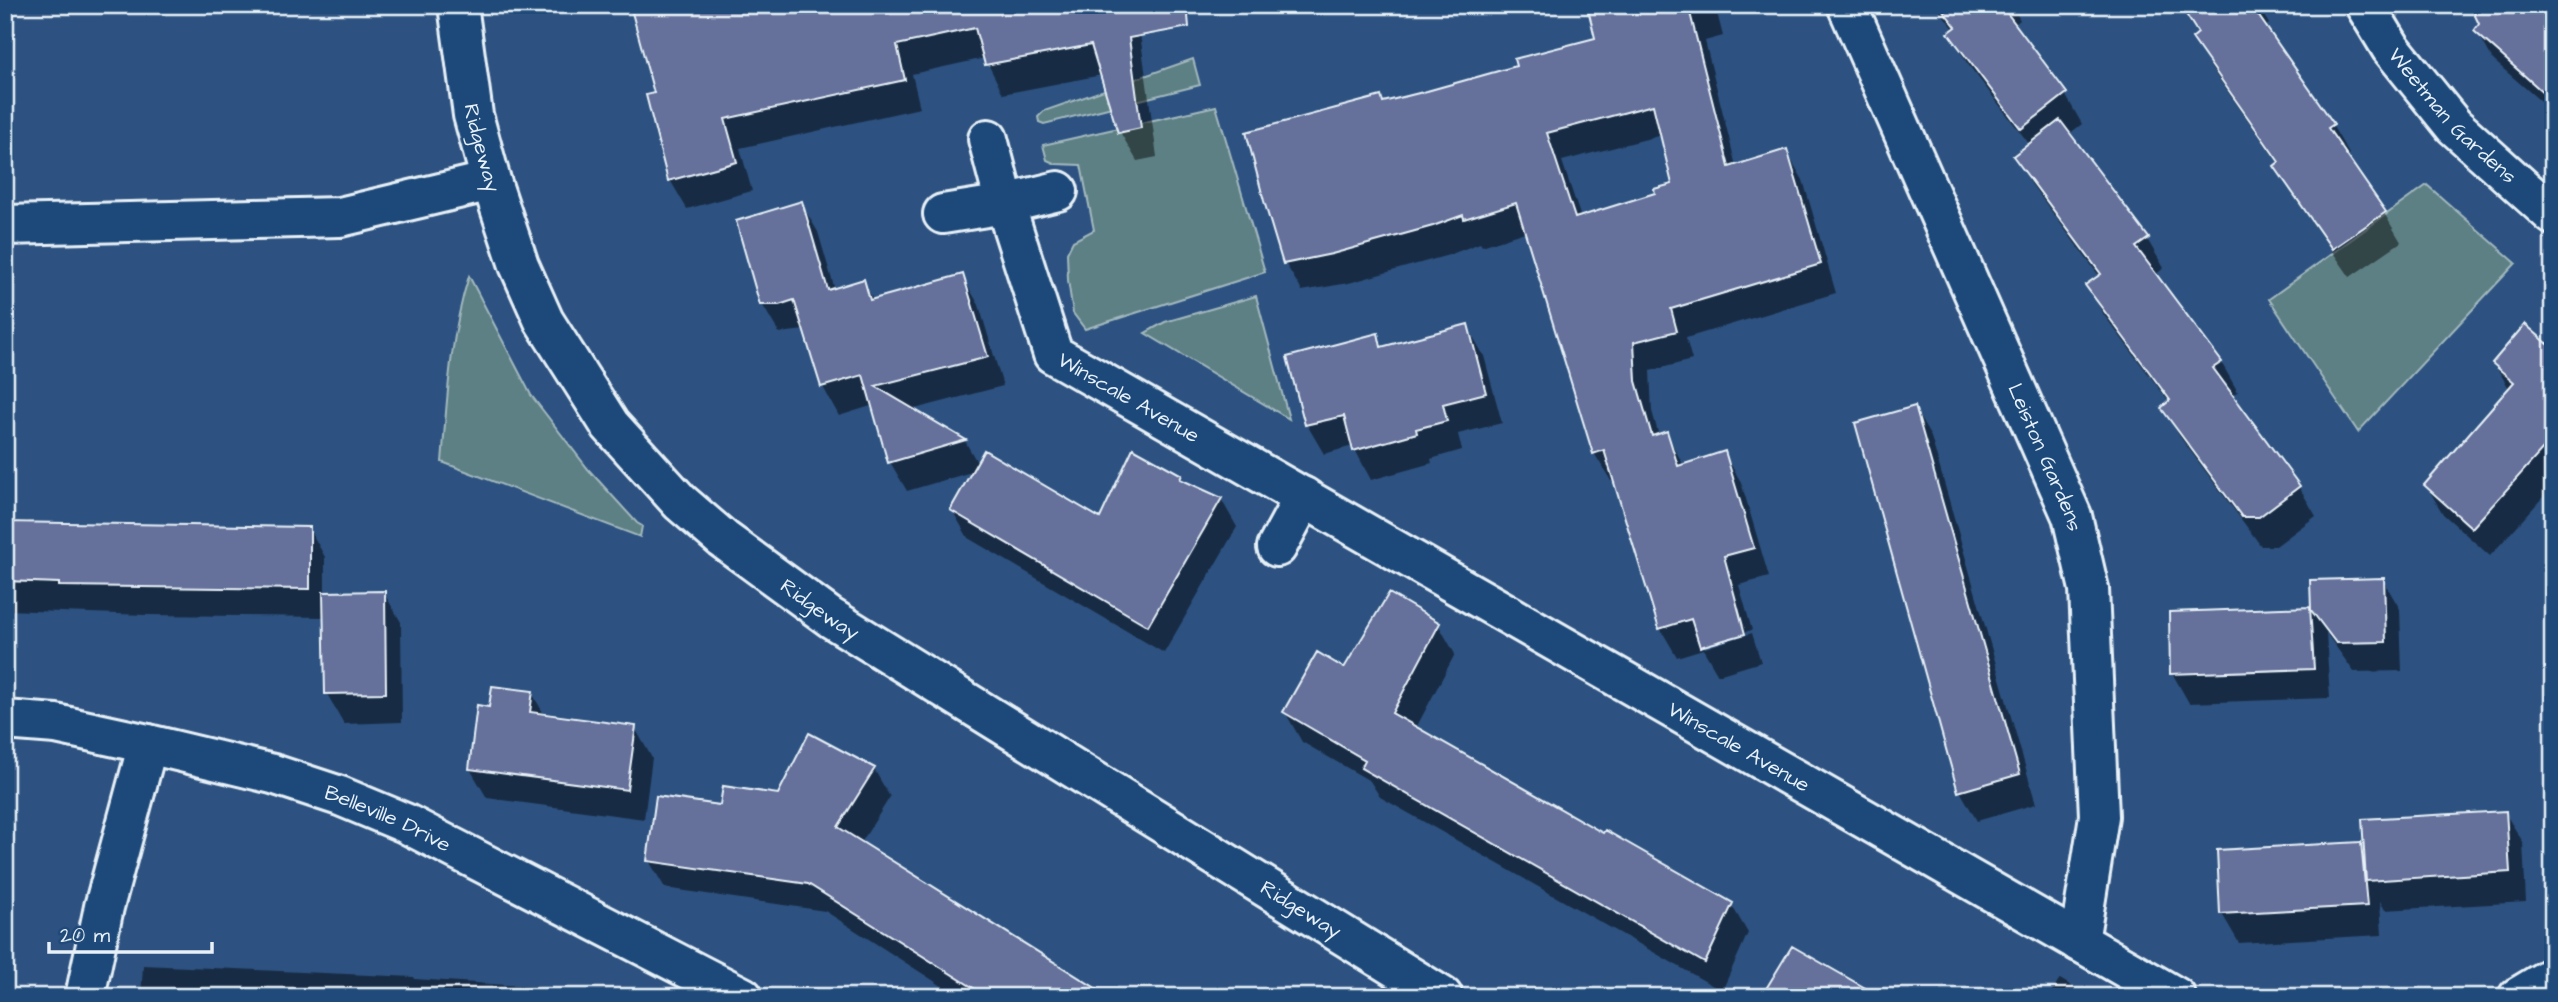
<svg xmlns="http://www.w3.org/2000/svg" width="2558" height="1002" viewBox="0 0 2558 1002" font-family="'Architects Daughter',sans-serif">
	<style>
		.green { fill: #5d8084; stroke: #a2b8be; stroke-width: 2 }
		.shadow { fill: #0007; fill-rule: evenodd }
		.building { fill: #65709b; stroke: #e8f1f8; stroke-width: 2; fill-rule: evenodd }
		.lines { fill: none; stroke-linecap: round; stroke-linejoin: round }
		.minor-casing { stroke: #e8f1f8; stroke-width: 44 }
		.minor { stroke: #1f4a7a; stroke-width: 38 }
		.labels { text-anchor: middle; stroke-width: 7; stroke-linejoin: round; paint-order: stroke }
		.street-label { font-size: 21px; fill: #e8f1f8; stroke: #1f4a7a }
	</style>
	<rect width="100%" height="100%" fill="#2d5281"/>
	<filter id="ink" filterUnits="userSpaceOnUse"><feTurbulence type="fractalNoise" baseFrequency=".0143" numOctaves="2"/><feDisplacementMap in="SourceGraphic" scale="14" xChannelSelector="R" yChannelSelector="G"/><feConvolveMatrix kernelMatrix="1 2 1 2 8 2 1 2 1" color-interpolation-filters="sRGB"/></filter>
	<g filter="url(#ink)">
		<!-- green -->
		<path class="green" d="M 1193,59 L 1200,85 L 1044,124 L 1039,122 L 1038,117 L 1044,111 Z
			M 1216,106 L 1265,272 L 1085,329 L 1073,313 L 1068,280 L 1067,253 L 1073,241 L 1094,230 L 1081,165 L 1056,164 L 1047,160 L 1043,145 Z
			M 2427,185 L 2516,263 L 2358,432 L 2269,299 Z
			M 469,276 L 531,395 L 588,469 L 637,523 L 642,526 L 640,537 L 442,462 C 447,401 450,335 469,276 Z
			M 1256,296 L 1289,419 L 1145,333 L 1165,322 Z"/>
		<!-- shadow -->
		<path class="shadow" d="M 632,5 L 1139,26 L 1157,157 L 1137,161 L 1120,132 L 1102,75 L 1003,94 L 985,58 L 912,74 L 920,108 L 740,148 L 752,191 L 687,209 L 670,180 L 656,94 Z
			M 1589,5 L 1715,5 L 1723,36 L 1705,41 L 1736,166 L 1786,151 L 1803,180 L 1836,293 L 1686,338 L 1692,360 L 1650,371 L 1652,411 L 1659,436 L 1666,433 L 1684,466 L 1724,453 L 1741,482 L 1769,577 L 1739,585 L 1752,630 L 1705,644 L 1705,648 L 1752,633 L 1761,662 L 1718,675 L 1703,649 L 1677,657 L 1660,628 L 1615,480 L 1611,481 L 1594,453 L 1525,232 L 1482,246 L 1480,243 L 1449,255 L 1349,283 L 1302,291 L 1285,263 L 1383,104 L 1519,67 L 1597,39 ZM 1662,135 L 1674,185 L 1657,194 L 1581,218 L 1562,161 Z
			M 1935,5 L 2012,5 L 2020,20 L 2014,25 L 2065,94 L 2082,124 L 2069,134 L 2147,239 L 2164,268 L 2155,275 L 2221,362 L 2238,392 L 2232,396 L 2299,487 L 2316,516 L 2276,546 L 2261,546 L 2180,437 L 2163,408 L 2170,403 L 2104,315 L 2087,286 L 2100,277 L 2032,185 L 2015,156 L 2030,145 L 1967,63 L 1950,34 L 1955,30 Z
			M 2178,5 L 2258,5 L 2269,24 L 2264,28 L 2332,125 L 2349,154 L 2346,157 L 2384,213 L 2401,242 L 2350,277 L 2293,195 L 2276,166 L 2279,164 L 2211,68 L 2194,38 L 2199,35 Z
			M 2463,5 L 2553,5 L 2553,112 L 2493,60 L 2477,31 L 2483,23 Z
			M 801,203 L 818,232 L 835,290 L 863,281 L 874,301 L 962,276 L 979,305 L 1003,386 L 911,410 L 965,441 L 978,464 L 1101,520 L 1181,476 L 1185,483 L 1221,499 L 1237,527 L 1164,653 L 968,538 L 952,510 L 975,471 L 907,491 L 890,462 L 874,405 L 839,416 L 823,387 L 805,330 L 779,333 L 762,304 Z
			M 1467,326 L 1484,356 L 1502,423 L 1458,434 L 1462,450 L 1431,459 L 1432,463 L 1371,480 L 1353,446 L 1324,454 L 1307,425 L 1290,359 L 1377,335 L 1384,348 Z
			M 2553,342 L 2553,486 L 2490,556 L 2443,514 L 2426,485 L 2510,390 L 2494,363 L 2548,347 Z
			M 1914,408 L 1931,437 L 2036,804 L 1977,821 L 1960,791 Z
			M 5,521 L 28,521 L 30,524 L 309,528 L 325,557 L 325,593 L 384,593 L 401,622 L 402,722 L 344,724 L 327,694 L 326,617 L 145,615 L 5,610 Z
			M 2383,580 L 2400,609 L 2402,671 L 2354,672 L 2326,633 L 2330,698 L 2189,703 L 2172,673 L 2309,609 L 2313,615 L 2312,582 Z
			M 1438,624 L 1455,654 L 1416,728 L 1604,836 L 1731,904 L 1748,933 L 1722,991 L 1380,797 L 1370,781 L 1302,742 L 1285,712 L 1345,670 Z
			M 532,693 L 545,716 L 635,728 L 652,758 L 644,819 L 487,798 L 470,769 L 490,709 Z
			M 874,769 L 890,797 L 861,843 L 1107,997 L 959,997 L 825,911 L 665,888 L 649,861 L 722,807 L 779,796 Z
			M 2505,813 L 2523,842 L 2526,902 L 2385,910 L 2380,901 L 2382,935 L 2239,943 L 2222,914 L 2360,844 L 2366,852 Z
			M 143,965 L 414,977 L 415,979 L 539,987 L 545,997 L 141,997 Z
			M 2060,979 L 2090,997 L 2049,997 Z"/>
		<!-- building -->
		<path class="building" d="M 630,5 L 1187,5 L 1189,27 L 1129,38 L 1141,128 L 1118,133 L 1091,45 L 985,65 L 975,28 L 897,45 L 905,80 L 725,119 L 737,162 L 668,181 L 646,95 L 654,93 Z
			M 1587,5 L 1688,5 L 1729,167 L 1787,149 L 1821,264 L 1671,309 L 1677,331 L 1634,342 L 1636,381 L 1652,436 L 1667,431 L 1678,466 L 1725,451 L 1754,548 L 1724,556 L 1745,634 L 1700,647 L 1691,619 L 1659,629 L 1604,450 L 1593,454 L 1516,203 L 1464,219 L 1463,215 L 1433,226 L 1332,254 L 1283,264 L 1264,201 L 1246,132 L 1381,96 L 1383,102 L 1427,91 L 1516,66 L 1514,59 L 1595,38 ZM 1653,105 L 1672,184 L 1654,189 L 1655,193 L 1575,218 L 1547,133 Z
			M 1939,5 L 2001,5 L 2067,93 L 2021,129 L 1948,33 L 1956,27 Z
			M 2180,5 L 2251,5 L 2334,124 L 2328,128 L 2386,212 L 2332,249 L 2274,166 L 2279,162 L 2192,38 L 2198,33 Z
			M 2470,5 L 2553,5 L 2553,101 L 2474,31 L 2479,24 Z
			M 2060,120 L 2149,238 L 2136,247 L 2222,362 L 2213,368 L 2300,486 L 2259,517 L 2242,517 L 2161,408 L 2170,400 L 2085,285 L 2101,274 L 2013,156 Z
			M 802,201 L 828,290 L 864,279 L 870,300 L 963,274 L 988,357 L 875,386 L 966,440 L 888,463 L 863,375 L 821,387 L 794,300 L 779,305 L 760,305 L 736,221 Z
			M 1468,324 L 1486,393 L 1443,404 L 1447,421 L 1416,429 L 1417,433 L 1353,451 L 1344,416 L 1305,425 L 1287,357 L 1378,333 L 1381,347 Z
			M 2525,324 L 2548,344 L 2553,338 L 2553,438 L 2472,528 L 2424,485 L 2514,382 L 2492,363 Z
			M 1915,406 L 2020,774 L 1958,792 L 1855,423 Z
			M 1133,448 L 1182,475 L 1180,479 L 1222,498 L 1148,626 L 950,510 L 984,450 L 1100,518 Z
			M 5,522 L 310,527 L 310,589 L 59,586 L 59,583 L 5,581 Z
			M 2384,578 L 2386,642 L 2336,643 L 2311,610 L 2310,580 Z
			M 385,591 L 386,693 L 325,694 L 323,592 Z
			M 1389,593 L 1440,623 L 1392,713 L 1603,833 L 1605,830 L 1733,903 L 1705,963 L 1361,768 L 1365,760 L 1283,712 L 1317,652 L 1344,668 Z
			M 2310,607 L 2314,669 L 2170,674 L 2169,612 Z
			M 492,686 L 533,691 L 530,712 L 636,726 L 627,790 L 469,769 L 477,705 L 489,707 Z
			M 809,733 L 875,768 L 838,827 L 1110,997 L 988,997 L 808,884 L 647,861 L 656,796 L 720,805 L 723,786 L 778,794 Z
			M 2506,811 L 2510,872 L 2366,881 L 2362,819 Z
			M 2361,842 L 2367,906 L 2220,914 L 2217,850 Z
			M 1792,946 L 1881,997 L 1761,997 Z"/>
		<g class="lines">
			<!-- minor casing -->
			<g class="minor-casing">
				<g id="minor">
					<path id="s1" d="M 458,5 L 473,115 L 491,181 L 519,265 L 544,321 L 610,425 L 680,502 L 723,539 L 831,618 L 1443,997"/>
					<path id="s2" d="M 1847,5 L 2072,516 L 2089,589 L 2099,816 L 2079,942"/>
					<path id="s3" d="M 2365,5 L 2391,48 L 2454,126 L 2553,215"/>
					<path id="s4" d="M 988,139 L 1005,204 L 1053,354 L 2176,997"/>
					<path d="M 943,214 L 1005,204 L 1058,191"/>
					<path d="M 5,225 L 340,217 L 491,181"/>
					<path d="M 1277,547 L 1304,497"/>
					<path id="s5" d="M 5,720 L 56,724 L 148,744 L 273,774 L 340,796 L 405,823 L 743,997"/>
					<path d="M 85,997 L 104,907 L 148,744"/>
					<path d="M 2518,997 L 2553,976"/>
				</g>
			</g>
			<!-- minor -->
			<use href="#minor" class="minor"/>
		</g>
	</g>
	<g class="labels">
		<!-- street labels -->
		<g class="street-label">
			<text dy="7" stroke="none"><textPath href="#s3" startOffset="142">Weetman Gardens</textPath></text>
			<text dy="7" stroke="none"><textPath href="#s1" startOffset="145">Ridgeway</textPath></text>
			<text dy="7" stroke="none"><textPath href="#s4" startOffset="312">Winscale Avenue</textPath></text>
			<text dy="7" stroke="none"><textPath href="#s2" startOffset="494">Leiston Gardens</textPath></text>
			<text dy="7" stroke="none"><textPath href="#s1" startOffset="733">Ridgeway</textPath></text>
			<text dy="7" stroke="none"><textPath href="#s4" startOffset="1015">Winscale Avenue</textPath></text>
			<text dy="7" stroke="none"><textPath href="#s5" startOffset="397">Belleville Drive</textPath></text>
			<text dy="7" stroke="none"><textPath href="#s1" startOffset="1300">Ridgeway</textPath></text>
		</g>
	</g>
	<!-- margin -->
	<rect width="2558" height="1002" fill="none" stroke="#1f4a7a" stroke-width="28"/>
	<rect x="14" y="14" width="2530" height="974" fill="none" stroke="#e8f1f8" stroke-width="2.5" filter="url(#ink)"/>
	<!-- scale -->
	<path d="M49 942v10h163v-10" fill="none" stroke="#e8f1f8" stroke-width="3.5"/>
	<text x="60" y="942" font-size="21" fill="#e8f1f8" stroke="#1f4a7a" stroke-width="5" paint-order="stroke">20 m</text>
</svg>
